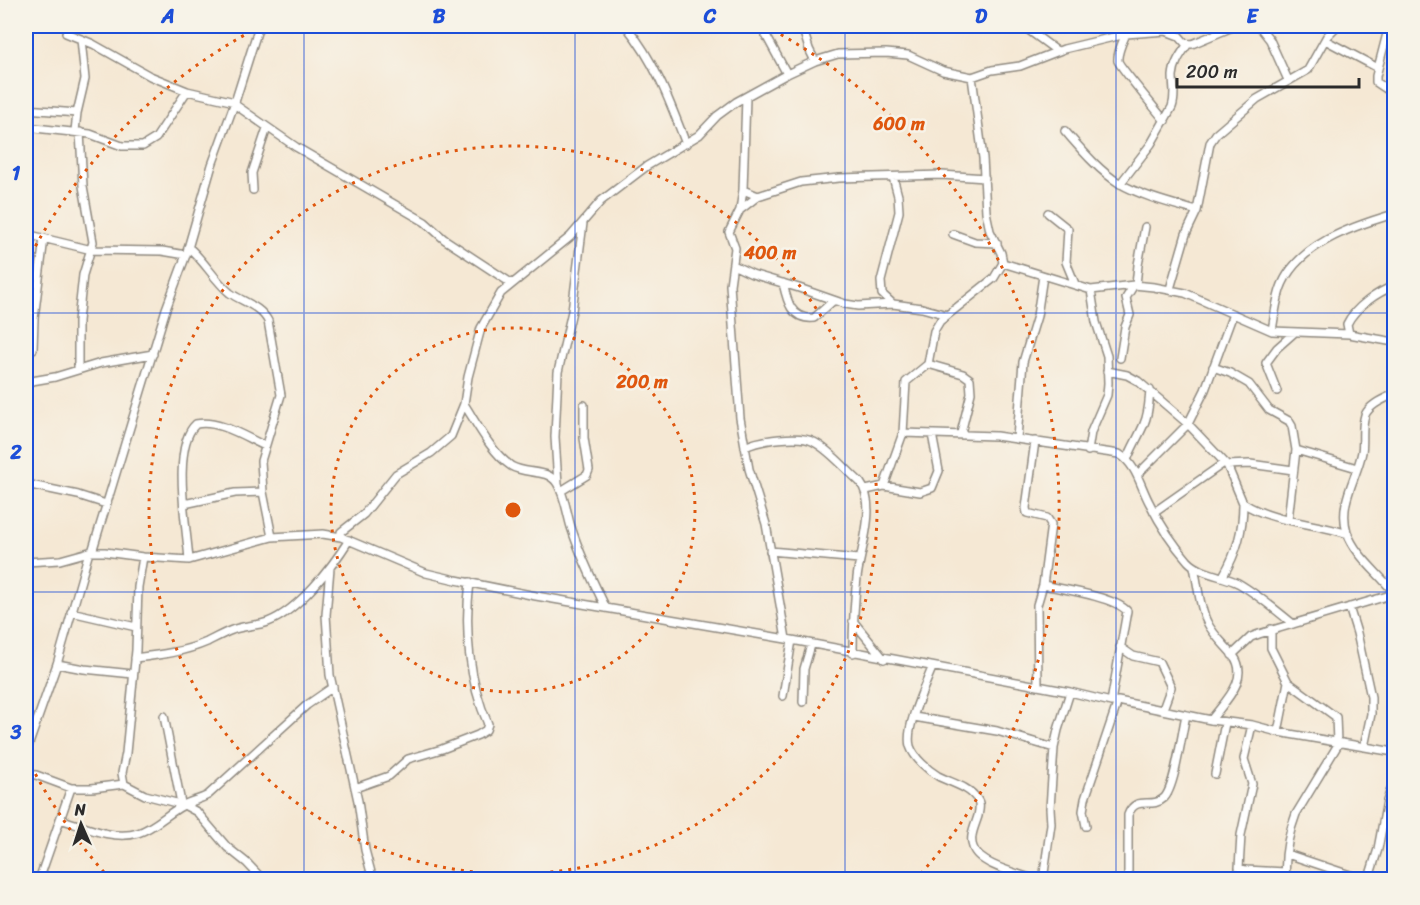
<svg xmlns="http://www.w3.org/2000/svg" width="1420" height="905" viewBox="0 0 1420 905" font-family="Sriracha,sans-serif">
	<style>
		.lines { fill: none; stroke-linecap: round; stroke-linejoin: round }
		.minor-casing { stroke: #908a80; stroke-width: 10 }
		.minor { stroke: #fff; stroke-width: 7 }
		.grid { fill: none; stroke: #1d4ed8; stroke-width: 1.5; stroke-opacity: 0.55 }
		.ring { fill: none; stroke: #df570e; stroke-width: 3; stroke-dasharray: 3 6 }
		.centre { fill: #df570e; stroke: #f7f3e8; stroke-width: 3 }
		.ring-label { font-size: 18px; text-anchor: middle; font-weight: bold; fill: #df570e; stroke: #f7f3e8; stroke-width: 5; stroke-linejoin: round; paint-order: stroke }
		.neatline { fill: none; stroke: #1d4ed8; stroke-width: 2 }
		.grid-label { font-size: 20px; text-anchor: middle; font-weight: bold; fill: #1d4ed8 }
	</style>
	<rect width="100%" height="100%" fill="#f7f3e8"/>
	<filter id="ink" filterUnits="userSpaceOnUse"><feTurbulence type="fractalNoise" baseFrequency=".0167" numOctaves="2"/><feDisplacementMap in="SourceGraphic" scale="12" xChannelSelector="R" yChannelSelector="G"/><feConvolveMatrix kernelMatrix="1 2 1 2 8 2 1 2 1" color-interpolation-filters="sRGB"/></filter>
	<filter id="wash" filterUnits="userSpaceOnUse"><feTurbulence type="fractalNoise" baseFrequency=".008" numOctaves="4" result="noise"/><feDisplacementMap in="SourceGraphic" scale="24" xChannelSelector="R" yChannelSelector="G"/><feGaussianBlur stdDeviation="1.35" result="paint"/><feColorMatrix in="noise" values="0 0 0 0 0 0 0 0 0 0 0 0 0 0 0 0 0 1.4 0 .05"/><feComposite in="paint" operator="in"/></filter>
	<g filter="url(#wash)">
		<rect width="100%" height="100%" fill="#f5e8d4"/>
	</g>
	<g filter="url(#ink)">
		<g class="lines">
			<!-- minor casing -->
			<g class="minor-casing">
				<path id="minor" d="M 626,26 C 655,61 670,102 686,144
					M 761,26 L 787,74
					M 802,26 L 809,49 L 815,61
					M 1023,26 L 1057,51
					M 1259,26 L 1270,40 L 1288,80
					M 1389,26 L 1376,76 L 1376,82 L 1394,94
					M 66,33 L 93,44 L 150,76 L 187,91 L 235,102
					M 1126,34 C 1123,41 1117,52 1118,61 C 1119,66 1158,112 1165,121
					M 1325,40 L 1378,68
					M 746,97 L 743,190 L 740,210 L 729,232 L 735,248 L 730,285 L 740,418 L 749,469 L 766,524 L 786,639
					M 234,104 L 296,147 L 425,222 L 444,239 L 511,283
					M 26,109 L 77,113
					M 26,127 L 90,134 L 122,146 L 143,146 L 156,138 L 187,91
					M 75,131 L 77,113 L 85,79 L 81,39
					M 1065,131 C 1081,149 1098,170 1119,183 C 1141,196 1173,204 1197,211
					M 1120,184 L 1151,144 L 1172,107 C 1176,96 1173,87 1173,76 C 1174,63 1181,54 1188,44
					M 253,190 L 252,173 L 267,128
					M 743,190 L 758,196 L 801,182 L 839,178 L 942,175 L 985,178
					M 740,210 L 758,196
					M 1048,213 L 1068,229 L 1066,262 L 1075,284
					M 26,234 L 92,250 L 162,251 L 186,255
					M 953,234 L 975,242 L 997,243
					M 188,247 C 204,260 214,280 230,293 C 243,302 260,306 268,321 L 281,395 L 261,461 L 263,492 L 272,537
					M 1003,263 L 1091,290 L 1134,285 L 1154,287 L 1185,293 L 1272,331 L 1349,334 L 1394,342
					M 733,265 L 752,274 L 799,288 L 845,304 L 858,306 L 893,304 L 922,308 L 947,315
					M 783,283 C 787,301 791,320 814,318 L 833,301
					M 1136,285 L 1138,265 L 1145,227
					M 1170,289 L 1186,234 L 1197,211 L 1210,143 L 1216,134 L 1257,99 L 1308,70 L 1327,36 L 1337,26
					M 893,304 L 882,294 L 881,281 L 899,212 L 898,196 L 893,177
					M 1272,331 C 1274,318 1276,303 1280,290 C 1295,245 1353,226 1394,214
					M 1349,334 L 1347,324 C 1355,307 1378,292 1394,286
					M 33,349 L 34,319 L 44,238
					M 1120,358 L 1125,327 L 1130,315 L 1126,298 L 1134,285
					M 928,364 L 963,374 L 970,379 L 971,393 L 961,433
					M 1213,367 L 1230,373 L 1249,384 L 1269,410 L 1289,421 L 1292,426 L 1296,450 L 1288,520
					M 78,369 L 78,321 L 83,275 L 93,242 L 83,186 L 80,132
					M 1107,371 L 1127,375 L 1138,381 L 1188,424 L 1227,465 L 1243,503 C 1274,523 1313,522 1348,534
					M 26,382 L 55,377 L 101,363 L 153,354
					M 1277,391 L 1266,363 L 1277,348 L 1294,333
					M 1394,394 C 1384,399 1370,404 1365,415 C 1361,427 1364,440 1362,452 C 1357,478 1338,503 1347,532 C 1355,556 1380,574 1394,593
					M 464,404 C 477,424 491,452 511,466 C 526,475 547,468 557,483 C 565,496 567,514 571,527 C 580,555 593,582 606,608
					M 903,433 L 996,436 L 1119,454 C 1137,465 1140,486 1150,504 C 1160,524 1173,544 1188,561 C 1200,574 1222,575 1238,583 C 1257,594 1276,610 1293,624
					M 1017,438 L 1023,362 L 1037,316 L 1043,276
					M 1035,441 L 1026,508 L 1027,513 L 1047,518 L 1051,524 L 1043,585 L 1037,605 L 1038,686
					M 745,447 C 759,440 800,434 814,442 C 830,450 846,470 860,482 C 878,506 860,550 857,578 C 854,603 853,628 853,653
					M 1296,450 L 1357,468
					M 1088,451 L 1091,432 L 1107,395 L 1108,383 L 1107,356 L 1096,322 L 1091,290
					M 1127,460 C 1132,447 1139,436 1144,424 C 1149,413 1149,401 1150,390
					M 1227,465 L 1250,464 L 1293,470
					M 1137,475 L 1188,424 L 1205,390 L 1233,314
					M 26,484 L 78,495 L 106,504
					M 558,484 L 555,437 L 558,372 L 572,311 L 583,223
					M 884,486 L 903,433 L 906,382 L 928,364 L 934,331 L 940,321 L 994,278 L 1003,263 L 1001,253 L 990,231 L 986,212 L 983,158 L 972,77
					M 866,490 L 884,486 L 920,492 L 932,488 L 939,471 L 932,434
					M 561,491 L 587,475 L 589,470 L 584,438 L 584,405
					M 184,504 L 235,493 L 263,492
					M 1154,512 L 1224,463
					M 341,537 L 341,532 L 364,514 L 396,474 L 431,453 L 451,436 L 464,404 L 468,377 L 481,328 L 501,293 L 570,237 L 601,201 L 647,166 L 699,135 L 717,116 L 736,102 L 787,74 L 815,61 L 838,54 L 886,53 L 908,55 L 943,71 L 972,77 L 992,70 L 1020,66 L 1064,49 L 1126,34 L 1166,31 L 1179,36 L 1185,43 L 1192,44 L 1235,26
					M 770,551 L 859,559
					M 92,552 L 166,309 L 186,255 L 212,165 L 235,102 L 259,26
					M 189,560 C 187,528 171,446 196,424 C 218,419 245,437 265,446
					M 26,562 L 60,560 L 89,552 L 105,552 L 143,557 L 189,560 L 272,537 L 323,534 L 341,537 L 426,573 L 456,580 L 536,596 L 792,640 L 1070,692 L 1111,702 L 1118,701 L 1211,720 L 1252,725 L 1278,732 L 1394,752
					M 1194,567 C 1198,584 1199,606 1207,622 C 1213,635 1224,644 1233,655 C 1251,679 1224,702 1211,720
					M 330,568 L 326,615 L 330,675 L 358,801 L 365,850 L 373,880
					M 1223,576 C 1237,552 1243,531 1243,503
					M 1043,585 C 1062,589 1115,597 1127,611 L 1111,702
					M 1349,607 L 1357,633 L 1371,697 L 1371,714 L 1364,747
					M 71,612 L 136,627
					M 853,621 L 884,659
					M 1271,629 L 1271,648 L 1288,682 L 1336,717 L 1337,742
					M 1120,647 L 1133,656 L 1159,662 L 1171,687 L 1163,709
					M 1232,655 L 1251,637 L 1259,634 L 1394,594
					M 135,658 C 159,655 184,652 207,642 C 215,638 224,633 232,630 C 244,625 257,626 268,622 C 299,610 332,567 349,540
					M 57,664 L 84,669 L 133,674
					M 932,668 C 925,686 905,727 910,746 C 914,758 928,770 938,776 C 951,783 968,786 977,799 C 981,804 979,810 978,816 C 975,826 969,837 973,847 C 978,865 1020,874 1036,880
					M 783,696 L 792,640
					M 803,702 L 804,669 L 811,645
					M 164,716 L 181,803
					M 914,717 L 997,731 L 1054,748
					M 1252,725 L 1244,759 L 1252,784 L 1241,835 L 1239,868 L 1246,870 L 1285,872
					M 1278,732 L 1288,682
					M 26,752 L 57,664 L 89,552
					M 26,774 L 36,775 L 71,788 L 92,788 L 124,784 L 145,795 L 184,805 L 197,812 L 227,847 L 247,863 L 263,880
					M 1215,774 L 1225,723
					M 124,784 L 122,773 L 126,753 L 136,650 L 138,587 L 143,557
					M 355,788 L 389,776 L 408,759 L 442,749 L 478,735 L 486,730 L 488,724 C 469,682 464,628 470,582
					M 60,819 C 83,826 113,841 138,833 C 154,828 167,814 182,806 C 190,801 199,800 208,795 L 307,705 L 333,687
					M 1086,826 L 1083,811 L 1085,799 L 1118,701
					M 1287,854 L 1359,878 L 1369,878 L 1378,849 L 1387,801 L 1394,780
					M 39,880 L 71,788
					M 1043,880 L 1051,824 L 1050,808 L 1054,748 L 1058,730 L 1070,692
					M 1128,880 L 1128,815 C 1136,794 1151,810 1164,798 C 1175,788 1182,732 1186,715
					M 1286,880 C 1284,858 1288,835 1296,814 L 1339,743"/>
			</g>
			<!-- minor -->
			<use href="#minor" class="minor"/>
		</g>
	</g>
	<!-- grid -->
	<path class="grid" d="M 304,26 L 304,880M 575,26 L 575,880M 845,26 L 845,880M 1116,26 L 1116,880M 26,313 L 1394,313M 26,592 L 1394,592"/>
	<!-- distance rings -->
	<g class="ring">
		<circle cx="513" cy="510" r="182"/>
		<circle cx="513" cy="510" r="364"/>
		<path d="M110 879A546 546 0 0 1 27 758M27 262A546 546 0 0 1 261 26M765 26A546 546 0 0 1 916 879"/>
	</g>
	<circle cx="513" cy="510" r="9" class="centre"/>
	<g class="ring-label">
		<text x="899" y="130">600 m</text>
		<text x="770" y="259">400 m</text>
		<text x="642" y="388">200 m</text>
	</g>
	<!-- margin -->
	<rect width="1420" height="905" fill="none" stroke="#f7f3e8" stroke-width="66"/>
	<!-- north arrow -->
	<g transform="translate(81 824) rotate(357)" stroke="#f7f3e8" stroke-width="4.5" paint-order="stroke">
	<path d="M0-4.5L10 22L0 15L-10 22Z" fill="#2b2b2b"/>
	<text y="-9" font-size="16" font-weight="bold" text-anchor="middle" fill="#2b2b2b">N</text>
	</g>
	<!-- scale -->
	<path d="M1177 78v9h182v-9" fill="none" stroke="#2b2b2b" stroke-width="3"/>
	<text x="1186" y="78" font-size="18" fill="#2b2b2b" stroke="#f7f3e8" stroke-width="4.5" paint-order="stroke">200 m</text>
	<rect x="33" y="33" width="1354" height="839" class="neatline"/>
	<g class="grid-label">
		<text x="168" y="23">A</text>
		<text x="439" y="23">B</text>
		<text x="710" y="23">C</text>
		<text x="981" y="23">D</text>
		<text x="1252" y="23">E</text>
		<text x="16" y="180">1</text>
		<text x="16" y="459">2</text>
		<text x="16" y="739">3</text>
	</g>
</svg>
